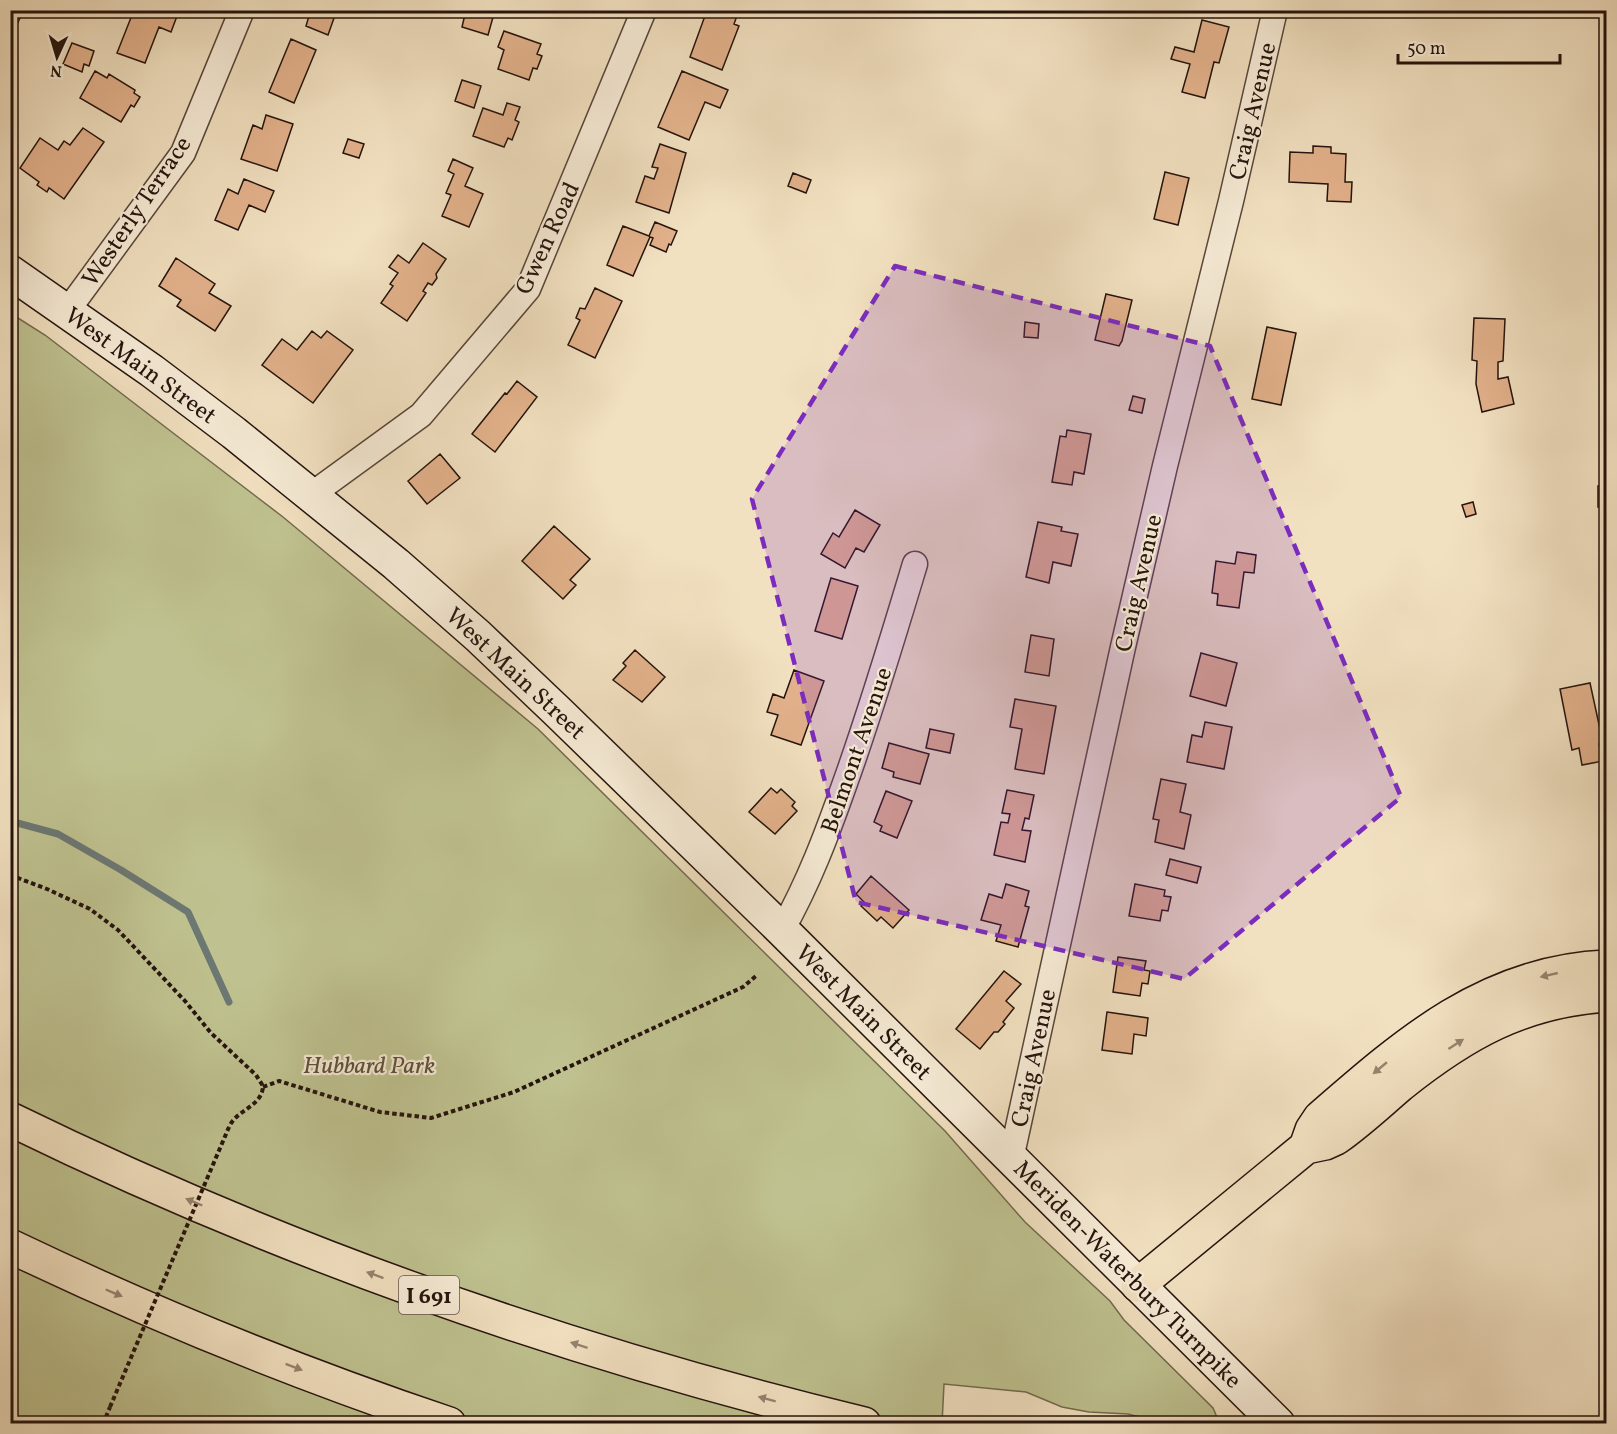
<svg xmlns="http://www.w3.org/2000/svg" width="1617" height="1434" viewBox="0 0 1617 1434" font-family="Vollkorn,serif">
	<style>
		.green { fill: #bfc290; stroke: #726a4e; stroke-width: 1.5 }
		.lines { fill: none; stroke-linecap: round; stroke-linejoin: round }
		.stream { stroke: #6c7873; stroke-width: 7 }
		.building { fill: #e3b28c; stroke: #24130d; stroke-width: 1.5 }
		.street-casing { stroke: #58463a; stroke-width: 27 }
		.secondary-casing { stroke: #24130d; stroke-width: 36 }
		.highway-casing { stroke: #24130d; stroke-width: 36 }
		.path { stroke: #24130d; stroke-width: 4; stroke-dasharray: 4.5 3; stroke-linecap: butt }
		.street { stroke: #f7ecd7; stroke-width: 24 }
		.secondary { stroke: #f7ecd7; stroke-width: 33 }
		.highway { stroke: #f2e1c1; stroke-width: 33 }
		.path-bridge { stroke: #24130d; stroke-width: 4; stroke-dasharray: 4.5 3; stroke-linecap: butt }
		.oneway { fill: #958470 }
		.marked { fill: #7b2cbf; fill-opacity: 0.2; stroke: #7b2cbf; stroke-width: 4.5; stroke-dasharray: 12 8; stroke-linejoin: round }
		.labels { text-anchor: middle; stroke-width: 4.5; stroke-linejoin: round; paint-order: stroke }
		.shield { fill: #f7ecd7; stroke: #63544a; stroke-width: 1.5 }
		.shield-label { font-size: 22px; font-weight: bold; fill: #24130d }
		.street-label { font-size: 24px; fill: #24130d; stroke: #f7ecd7 }
		.park-label { font-size: 24px; font-style: italic; fill: #5a503b; stroke: #f7ecd7 }
	</style>
	<rect width="100%" height="100%" fill="#f2e1c1"/>
	<filter id="stains"><feTurbulence type="fractalNoise" baseFrequency=".00333" numOctaves="4"/><feColorMatrix values="0 0 0 0 .2 0 0 0 0 .09 0 0 0 0 .02 0 0 0 .5 -.17"/></filter>
	<radialGradient id="worn" r=".72"><stop offset=".6" stop-color="#630" stop-opacity="0"/><stop offset="1" stop-color="#630" stop-opacity=".3"/></radialGradient>
	<!-- green -->
	<path class="green" d="M 10,313 L 45,335 L 283,517 L 538,729 L 945,1131 L 1025,1222 L 1110,1301 L 1124,1320 L 1213,1408 L 1216,1415 L 1216,1423 L 1162,1423 L 1128,1414 L 1089,1412 L 1062,1407 L 1026,1392 L 944,1384 L 942,1424 L 11,1423 Z"/>
	<g class="lines">
		<!-- stream -->
		<path class="stream" d="M 10,821 L 58,834 L 121,870 L 188,912 L 229,1002"/>
	</g>
	<!-- building -->
	<path class="building" d="M 10,10 L 23,11 L 10,41 Z
		M 134,10 L 166,10 L 177,16 L 171,32 L 159,27 L 145,63 L 117,53 Z
		M 302,10 L 333,10 L 331,16 L 334,18 L 328,35 L 306,26 L 309,16 L 301,13 Z
		M 466,10 L 495,10 L 488,35 L 462,27 Z
		M 712,10 L 739,10 L 734,24 L 739,26 L 722,70 L 690,57 L 706,13 L 710,15 Z
		M 1202,20 L 1229,27 L 1219,63 L 1214,62 L 1205,98 L 1182,92 L 1190,64 L 1171,59 L 1175,47 L 1194,52 Z
		M 504,31 L 541,44 L 537,54 L 542,56 L 537,69 L 533,68 L 529,80 L 498,69 L 504,50 L 498,47 Z
		M 291,39 L 316,50 L 294,103 L 269,92 Z
		M 72,43 L 94,51 L 89,66 L 84,64 L 82,72 L 63,64 Z
		M 95,71 L 107,78 L 109,74 L 135,90 L 134,93 L 140,97 L 134,107 L 131,105 L 121,122 L 80,98 Z
		M 682,71 L 728,90 L 720,108 L 705,102 L 689,140 L 658,127 Z
		M 462,80 L 481,86 L 474,108 L 455,101 Z
		M 507,103 L 520,107 L 515,120 L 519,122 L 512,140 L 508,138 L 504,147 L 473,136 L 483,108 L 503,115 Z
		M 266,115 L 293,124 L 277,171 L 241,159 L 253,125 L 262,129 Z
		M 83,128 L 104,142 L 64,199 L 49,188 L 47,192 L 37,185 L 39,182 L 20,168 L 40,138 L 58,150 L 64,141 L 70,145 Z
		M 348,139 L 364,144 L 359,158 L 343,153 Z
		M 660,144 L 686,153 L 669,213 L 636,202 L 645,176 L 654,179 L 658,168 L 652,167 Z
		M 1313,146 L 1331,147 L 1331,153 L 1346,154 L 1345,182 L 1352,182 L 1351,202 L 1327,201 L 1328,184 L 1289,182 L 1290,152 L 1313,153 Z
		M 453,159 L 473,168 L 465,186 L 483,194 L 469,227 L 442,216 L 451,195 L 446,193 L 454,174 L 448,171 Z
		M 1165,172 L 1189,178 L 1178,225 L 1154,219 Z
		M 793,173 L 811,180 L 806,193 L 788,186 Z
		M 244,179 L 274,191 L 265,212 L 249,205 L 238,230 L 215,220 L 228,189 L 238,194 Z
		M 655,222 L 677,231 L 671,245 L 669,244 L 666,252 L 650,245 L 653,238 L 650,237 L 633,276 L 607,265 L 623,226 L 649,236 Z
		M 423,243 L 446,259 L 436,274 L 437,278 L 432,285 L 428,283 L 423,291 L 426,293 L 407,321 L 381,303 L 393,286 L 390,284 L 398,273 L 389,267 L 398,255 L 409,263 Z
		M 176,258 L 215,284 L 209,293 L 231,306 L 215,331 L 177,306 L 181,300 L 159,286 Z
		M 595,288 L 622,301 L 595,358 L 568,345 L 580,320 L 576,318 L 580,308 L 585,309 Z
		M 1106,294 L 1132,300 L 1122,341 L 1119,346 L 1095,340 Z
		M 1474,318 L 1505,319 L 1503,361 L 1498,362 L 1498,379 L 1508,377 L 1514,404 L 1482,412 L 1476,384 L 1477,361 L 1472,360 Z
		M 1025,322 L 1039,324 L 1038,338 L 1024,337 Z
		M 1267,327 L 1296,333 L 1281,405 L 1252,399 Z
		M 312,331 L 321,338 L 327,331 L 353,350 L 313,403 L 262,365 L 282,339 L 297,350 Z
		M 517,381 L 537,397 L 495,452 L 472,434 L 505,393 L 507,394 Z
		M 1133,396 L 1145,399 L 1142,413 L 1129,410 Z
		M 1067,430 L 1091,434 L 1084,474 L 1074,472 L 1072,485 L 1052,482 L 1060,436 L 1066,437 Z
		M 440,454 L 460,478 L 427,504 L 408,481 Z
		M 1598,486 L 1606,486 L 1606,507 L 1598,507 Z
		M 1473,502 L 1476,514 L 1466,517 L 1462,505 Z
		M 855,510 L 880,525 L 864,552 L 856,548 L 845,568 L 821,554 L 833,533 L 839,537 Z
		M 1038,522 L 1062,527 L 1061,531 L 1078,534 L 1071,566 L 1053,562 L 1049,583 L 1026,577 Z
		M 554,526 L 590,559 L 570,580 L 576,585 L 563,599 L 522,561 Z
		M 1237,552 L 1256,555 L 1254,573 L 1244,572 L 1239,608 L 1217,605 L 1218,594 L 1212,593 L 1216,561 L 1235,564 Z
		M 831,578 L 858,586 L 842,639 L 815,631 Z
		M 1031,635 L 1054,639 L 1049,676 L 1025,672 Z
		M 635,650 L 665,677 L 642,702 L 613,680 L 626,666 L 623,663 Z
		M 1201,653 L 1237,663 L 1226,706 L 1190,696 Z
		M 794,670 L 824,681 L 801,745 L 771,735 L 778,715 L 767,712 L 773,694 L 784,698 Z
		M 1590,683 L 1603,743 L 1599,744 L 1603,761 L 1582,765 L 1579,748 L 1572,750 L 1560,689 Z
		M 1015,699 L 1056,706 L 1044,774 L 1015,769 L 1022,729 L 1010,727 Z
		M 1205,722 L 1232,727 L 1224,769 L 1187,762 L 1192,735 L 1202,737 Z
		M 930,729 L 954,734 L 950,753 L 926,748 Z
		M 889,743 L 929,754 L 920,784 L 893,777 L 894,772 L 882,768 Z
		M 1161,779 L 1186,784 L 1180,812 L 1191,815 L 1184,849 L 1155,842 L 1159,820 L 1153,819 Z
		M 771,788 L 777,793 L 781,789 L 795,802 L 792,806 L 797,811 L 775,834 L 749,812 Z
		M 1007,790 L 1034,795 L 1029,819 L 1025,818 L 1022,830 L 1031,831 L 1025,862 L 994,855 L 1001,822 L 1008,823 L 1010,814 L 1002,813 Z
		M 886,791 L 912,801 L 897,838 L 880,831 L 882,826 L 874,822 Z
		M 1170,859 L 1201,867 L 1197,883 L 1166,875 Z
		M 871,876 L 909,910 L 893,928 L 881,917 L 877,921 L 861,906 L 864,902 L 856,894 Z
		M 1006,884 L 1029,891 L 1025,906 L 1029,907 L 1018,947 L 996,941 L 1001,925 L 981,920 L 989,894 L 1002,898 Z
		M 1135,884 L 1165,890 L 1164,896 L 1171,897 L 1168,911 L 1162,910 L 1160,921 L 1129,916 Z
		M 1118,957 L 1146,961 L 1144,970 L 1150,971 L 1148,984 L 1142,983 L 1140,996 L 1113,992 Z
		M 1004,971 L 1021,984 L 1006,1001 L 1014,1008 L 1003,1022 L 1005,1024 L 998,1032 L 994,1032 L 980,1049 L 956,1029 Z
		M 1107,1012 L 1148,1018 L 1146,1036 L 1134,1034 L 1132,1054 L 1102,1050 Z"/>
	<g class="lines">
		<!-- street casing -->
		<g class="street-casing">
			<path id="street" d="M 68,310 L 183,153 L 242,10
				M 311,495 L 421,415 L 528,289 L 644,10
				M 782,930 C 809,882 827,834 845,783 C 871,711 893,637 915,564
				M 1011,1159 L 1123,647 L 1165,466 L 1231,201 L 1275,10"/>
		</g>
		<!-- secondary casing -->
		<g class="secondary-casing">
			<path id="secondary" d="M 10,272 L 152,371 L 234,433 L 396,564 L 478,636 L 559,713 L 782,930 L 1278,1424"/>
		</g>
		<!-- highway casing -->
		<g class="highway-casing">
			<path id="highway" d="M 10,1119 C 282,1252 570,1353 864,1424
				M 1306,1147 L 1325,1143 L 1336,1138 C 1359,1122 1379,1103 1400,1085 C 1465,1033 1522,1001 1606,995
				M 10,1246 C 152,1314 300,1374 449,1424
				M 1138,1285 L 1306,1147 L 1312,1130 L 1320,1118 C 1406,1043 1487,972 1606,967"/>
		</g>
		<!-- path -->
		<path class="path" d="M 10,875 L 47,889 L 90,909 L 118,930 L 185,1001 L 211,1033 L 256,1075 L 263,1086 C 262,1107 237,1109 229,1127
			M 263,1087 L 279,1081 L 380,1112 L 431,1118 L 514,1092 L 743,987 L 756,976
			M 103,1424 L 110,1407"/>
		<!-- street -->
		<use href="#street" class="street"/>
		<!-- secondary -->
		<use href="#secondary" class="secondary"/>
		<!-- highway -->
		<use href="#highway" class="highway"/>
		<!-- path-bridge -->
		<path class="path-bridge" d="M 110,1407 L 229,1127"/>
	</g>
	<!-- one-way arrows -->
	<defs><path id="oneway-solid" d="M-6-.8H1V-3.2L6.5 0L1 3.2V.8H-6Z" transform="scale(1.5)"/></defs>
	<g class="oneway">
		<use href="#oneway-solid" transform="translate(1549 975) rotate(167)"/>
		<use href="#oneway-solid" transform="translate(1456 1044) rotate(-33)"/>
		<use href="#oneway-solid" transform="translate(1380 1068) rotate(140)"/>
		<use href="#oneway-solid" transform="translate(194 1202) rotate(-157)"/>
		<use href="#oneway-solid" transform="translate(375 1275) rotate(-160)"/>
		<use href="#oneway-solid" transform="translate(114 1293) rotate(23)"/>
		<use href="#oneway-solid" transform="translate(579 1345) rotate(-162)"/>
		<use href="#oneway-solid" transform="translate(294 1367) rotate(21)"/>
		<use href="#oneway-solid" transform="translate(767 1399) rotate(-165)"/>
	</g>
	<!-- marked area -->
	<path class="marked" d="M 895,266 L 1210,346 L 1401,797 L 1184,979 L 856,902 L 752,499 Z"/>
	<g class="labels">
		<!-- shield labels -->
		<rect class="shield" x="399" y="1276" width="60" height="38" rx="4.5"/>
		<g class="shield-label">
			<text x="429" y="1303">I 691</text>
		</g>
		<!-- street labels -->
		<g class="street-label">
			<text transform="translate(1252 111) rotate(-77)" y="8">Craig Avenue</text>
			<text transform="translate(136 211) rotate(-56)" y="8">Westerly Terrace</text>
			<text transform="translate(547 238) rotate(-65)" y="8">Gwen Road</text>
			<text transform="translate(141 365) rotate(36)" y="8">West Main Street</text>
			<text transform="translate(1138 583) rotate(-77)" y="8">Craig Avenue</text>
			<text transform="translate(516 673) rotate(43)" y="8">West Main Street</text>
			<text transform="translate(856 750) rotate(-71)" y="8">Belmont Avenue</text>
			<text transform="translate(864 1012) rotate(45)" y="8">West Main Street</text>
			<text transform="translate(1033 1058) rotate(-78)" y="8">Craig Avenue</text>
			<text transform="translate(1128 1274) rotate(45)" y="8">Meriden-Waterbury Turnpike</text>
		</g>
		<!-- park labels -->
		<g class="park-label">
			<text x="369" y="1073">Hubbard Park</text>
		</g>
	</g>
	<!-- margin -->
	<rect width="1617" height="1434" fill="none" stroke="#f2e1c1" stroke-width="36"/>
	<rect x="12" y="12" width="1593" height="1410" fill="none" stroke="#24130d" stroke-width="3"/>
	<rect x="18" y="18" width="1581" height="1398" fill="none" stroke="#24130d" stroke-width="1.5"/>
	<!-- north arrow -->
	<g transform="translate(57 57) rotate(184)" stroke="#f7ecd7" stroke-width="4.5" paint-order="stroke">
	<path d="M0-4.5L10 22L0 15L-10 22Z" fill="#24130d"/>
	<text y="-9" font-size="16" font-weight="bold" text-anchor="middle" fill="#24130d">N</text>
	</g>
	<!-- scale -->
	<path d="M1398 54v9h162v-9" fill="none" stroke="#24130d" stroke-width="3"/>
	<text x="1407" y="54" font-size="18" fill="#24130d" stroke="#f7ecd7" stroke-width="4.5" paint-order="stroke">50 m</text>
	<rect width="100%" height="100%" filter="url(#stains)"/>
	<rect width="100%" height="100%" fill="url(#worn)"/>
</svg>
